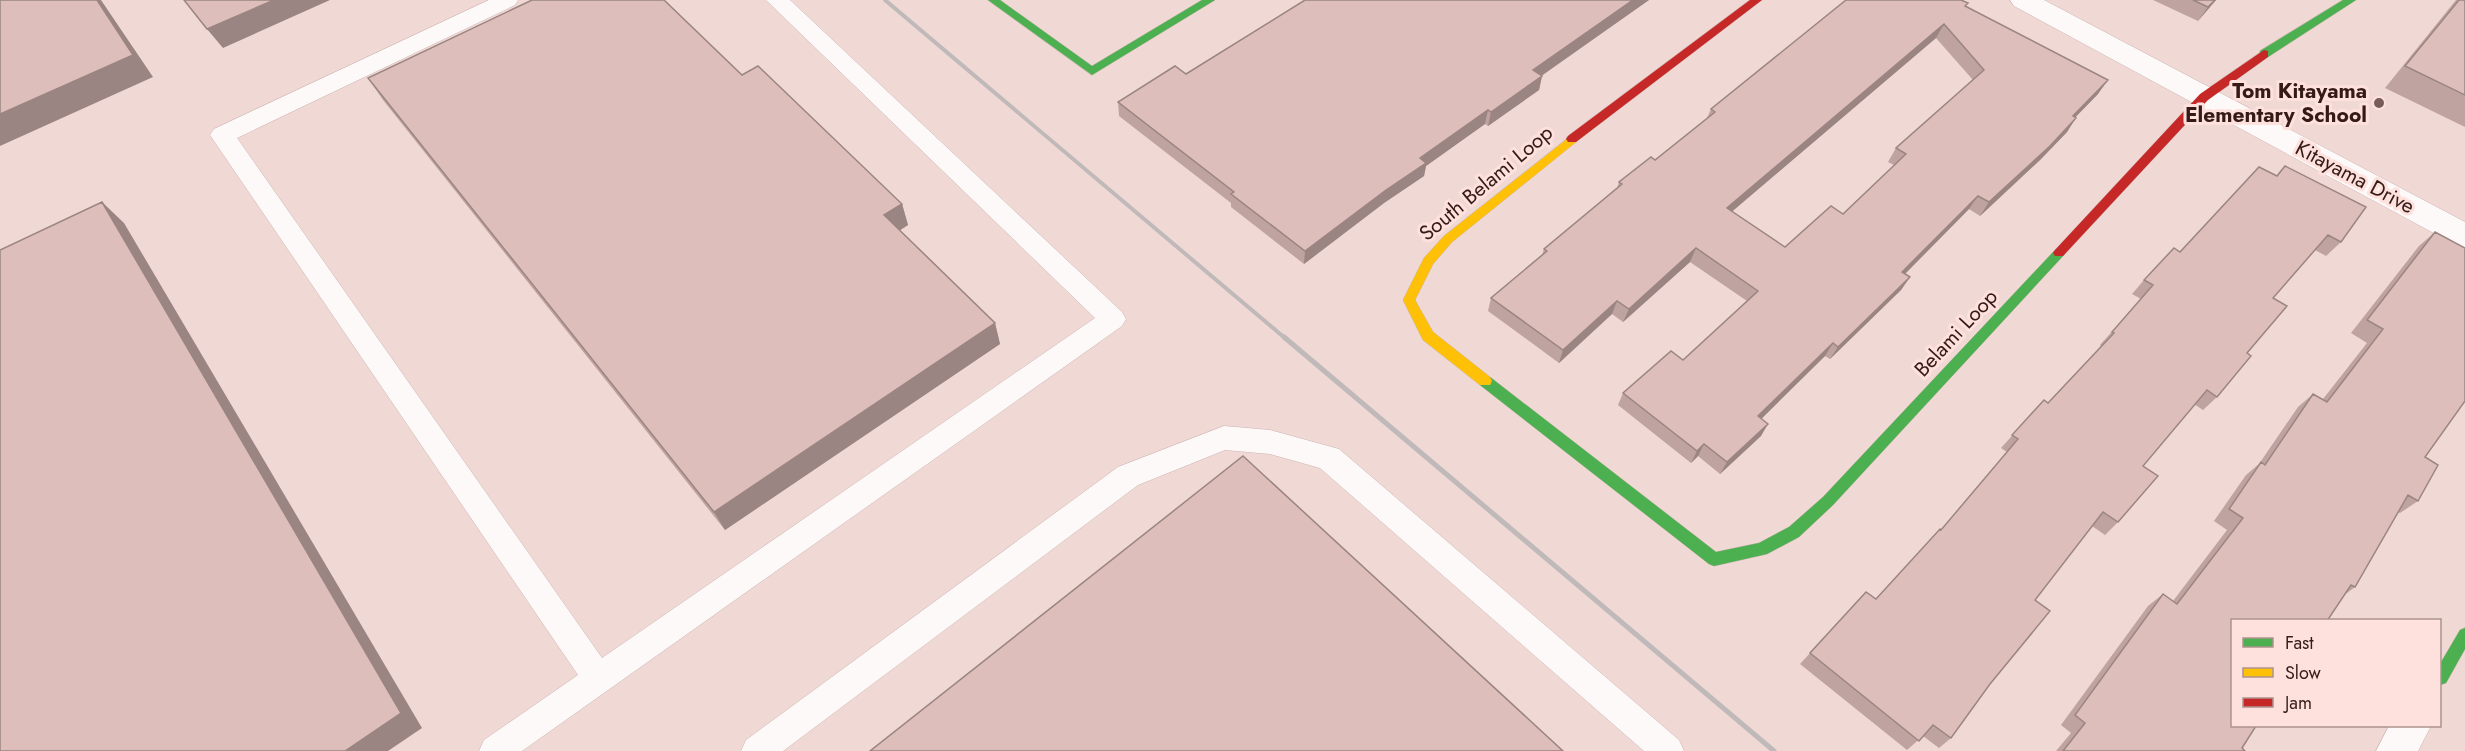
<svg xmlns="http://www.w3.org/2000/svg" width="2465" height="751" viewBox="0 0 2465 751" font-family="Jost,sans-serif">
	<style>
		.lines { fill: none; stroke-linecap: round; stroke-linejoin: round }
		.lane-casing { stroke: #ccb5b1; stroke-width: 1 }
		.street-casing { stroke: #ccb5b1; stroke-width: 1 }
		.fast-casing { stroke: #ccb5b1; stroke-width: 1 }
		.slow-casing { stroke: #ccb5b1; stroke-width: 1 }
		.jam-casing { stroke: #ccb5b1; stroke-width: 1 }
		.lane { fill: #fdf9f9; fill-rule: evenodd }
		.street { fill: #fdf9f9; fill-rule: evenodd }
		.fast { fill: #4caf50; fill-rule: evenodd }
		.slow { fill: #ffc107; fill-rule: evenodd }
		.jam { fill: #c62828; fill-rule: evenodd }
		.rail-far1 { stroke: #c0b9b9; stroke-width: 4 }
		.rail { stroke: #c0b9b9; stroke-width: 5 }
		.wall { fill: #bea3a0; fill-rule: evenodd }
		.shaded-wall { fill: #9b8582 }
		.building { fill: #ddbeba; stroke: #9b8582; stroke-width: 1.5; fill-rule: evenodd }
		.poi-dot { fill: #765d5a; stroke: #fee1dd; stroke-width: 2 }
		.labels { text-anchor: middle; stroke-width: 6; stroke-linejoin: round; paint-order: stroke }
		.poi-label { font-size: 21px; font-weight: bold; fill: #341b17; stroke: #fee1dd; text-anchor: end }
		.street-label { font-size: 21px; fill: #341b17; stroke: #fee1dd }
	</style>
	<rect width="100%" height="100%" fill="#f0d8d5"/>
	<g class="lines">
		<!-- lane casing -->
		<g class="lane-casing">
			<path id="lane" d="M 489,0 L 518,0 L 515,5 L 237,138 L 602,658 L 1095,318 L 766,0 L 790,0 L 1122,312 L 1126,319 L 1122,326 L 522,751 L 479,751 L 484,740 L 578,675 L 210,135 L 214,129 Z
				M 1224,426 L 1270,430 L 1339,449 L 1679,740 L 1684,751 L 1644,751 L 1320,468 L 1270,454 L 1225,450 L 1138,485 L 783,751 L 741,751 L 746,740 L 1118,467 Z"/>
		</g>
		<!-- street casing -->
		<g class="street-casing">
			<path id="street" d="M 2010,0 L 2044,0 L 2465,222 L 2465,248 L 2454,244 L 2014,6 Z
				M 2389,726 L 2431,726 L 2418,751 L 2376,751 Z"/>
		</g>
		<!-- fast casing -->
		<g class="fast-casing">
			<path id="fast" d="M 988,0 L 1000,0 L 1092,66 L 1202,0 L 1215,0 L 1092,75 Z
				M 2343,0 L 2356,0 L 2268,57 L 2260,57 L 2260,51 Z
				M 2059,248 L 2065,253 L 2063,256 L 1833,505 L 1799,537 L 1767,554 L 1714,566 L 1709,564 L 1480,385 L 1478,381 L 1480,377 L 1490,377 L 1716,552 L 1759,543 L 1789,527 L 1823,497 L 2055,250 Z
				M 2465,628 L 2465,649 L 2446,683 L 2440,685 L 2440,664 L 2460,630 Z"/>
		</g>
		<!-- slow casing -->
		<g class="slow-casing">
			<path id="slow" d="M 1572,135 L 1576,136 L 1578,139 L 1576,142 L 1452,242 L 1433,264 L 1415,300 L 1433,332 L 1490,377 L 1492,381 L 1490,385 L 1480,385 L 1423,340 L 1403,300 L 1424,258 L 1444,236 Z"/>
		</g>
		<!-- jam casing -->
		<g class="jam-casing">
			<path id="jam" d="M 1750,0 L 1762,0 L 1576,142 L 1568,142 L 1566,139 L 1568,136 Z
				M 2264,50 L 2268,51 L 2268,57 L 2208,100 L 2063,256 L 2055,256 L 2053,253 L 2055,250 L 2200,94 Z"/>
		</g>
		<!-- lane -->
		<use href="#lane" class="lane"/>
		<!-- street -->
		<use href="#street" class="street"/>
		<!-- fast -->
		<use href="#fast" class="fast"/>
		<!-- slow -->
		<use href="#slow" class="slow"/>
		<!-- jam -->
		<use href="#jam" class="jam"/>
		<!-- rail-far1 -->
		<path class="rail-far1" d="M 885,0 L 1286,339"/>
		<!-- rail -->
		<path class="rail" d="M 1284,337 L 1774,751"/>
	</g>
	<!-- wall -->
	<path class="wall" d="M 1305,0 L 1649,0 L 1541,75 L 1542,76 L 1539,90 L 1488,126 L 1485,124 L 1426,166 L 1424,176 L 1384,203 L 1304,264 L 1231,207 L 1231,203 L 1119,116 L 1118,102 L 1186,74 Z
		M 2153,0 L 2216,0 L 2198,21 Z
		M 2456,0 L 2465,0 L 2465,127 L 2385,88 Z
		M 1966,6 L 2098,94 L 2075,117 L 2067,132 L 2040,160 L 1980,216 L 1969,209 L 1905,274 L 1910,277 L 1901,290 L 1830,359 L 1825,356 L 1761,419 L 1761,436 L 1720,474 L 1698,456 L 1691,463 L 1618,405 L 1623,393 L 1683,360 L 1747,301 L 1690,262 L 1623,322 L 1612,314 L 1559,363 L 1488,311 L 1491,298 L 1542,255 L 1544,249 L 1617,188 L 1619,182 L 1655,160 L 1707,118 L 1711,109 ZM 1936,38 L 1973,80 L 1896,148 L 1888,162 L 1894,165 L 1843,214 L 1785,247 L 1732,211 Z
		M 368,78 L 902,204 L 908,225 L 900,230 L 995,323 L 1000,344 L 725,530 L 383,100 Z
		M 2285,166 L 2341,242 L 2326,256 L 2315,250 L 2273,298 L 2247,353 L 2217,397 L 2203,410 L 2194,404 L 2143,466 L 2118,522 L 2105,535 L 2092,526 L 2035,600 L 1990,684 L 1951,738 L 1939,748 L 1923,736 L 1907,750 L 1800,664 L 1866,592 L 1876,599 L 1941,530 L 2007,452 L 2001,448 L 2044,400 L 2048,403 L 2101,346 L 2100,345 L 2141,299 L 2132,294 L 2144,280 L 2276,176 Z
		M 2435,232 L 2425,457 L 2418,501 L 2400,513 L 2398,512 L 2355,587 L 2347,593 L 2232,621 L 2242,748 L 2245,751 L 2056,751 L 2071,733 L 2061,725 L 2148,606 L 2163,594 L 2173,601 L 2227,530 L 2214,521 L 2246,475 L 2259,464 L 2298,407 L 2313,394 L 2323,399 L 2367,343 L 2351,333 L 2419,246 Z"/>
	<!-- shaded-wall -->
	<path class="shaded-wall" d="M 97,0 L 101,0 L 153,77 L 0,146 L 0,114 Z
		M 274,0 L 330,0 L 223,48 L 207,29 Z
		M 1633,0 L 1649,0 L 1530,84 L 1533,70 Z
		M 2215,0 L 2216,0 L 2198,21 L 2208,7 Z
		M 1944,24 L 1936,38 L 1721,221 L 1727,208 Z
		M 1542,76 L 1539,90 L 1488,126 L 1491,112 Z
		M 2108,80 L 2098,94 L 2063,130 L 2073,116 Z
		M 1488,110 L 1485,124 L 1426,166 L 1424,176 L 1384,203 L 1304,264 L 1305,251 L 1420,158 Z
		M 2076,118 L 2067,132 L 2040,160 L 1980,216 L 1989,202 Z
		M 1978,196 L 1969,209 L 1894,285 L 1902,272 Z
		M 102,202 L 124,223 L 422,728 L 388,751 L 345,751 Z
		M 902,204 L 908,225 L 891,236 L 884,215 Z
		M 1696,248 L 1690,262 L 1623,322 L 1629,309 Z
		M 1910,277 L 1901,290 L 1830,359 L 1838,347 Z
		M 1617,301 L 1612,314 L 1559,363 L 1563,350 Z
		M 995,323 L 1000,344 L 725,530 L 714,512 Z
		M 1833,343 L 1825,356 L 1751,429 L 1758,416 Z
		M 1768,424 L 1761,436 L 1720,474 L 1727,462 Z
		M 1704,444 L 1698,456 L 1691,463 L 1697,451 Z"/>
	<!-- building -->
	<path class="building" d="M 0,0 L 97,0 L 133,55 L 0,114 Z
		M 184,0 L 274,0 L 207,29 Z
		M 532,0 L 664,0 L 742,75 L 758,66 L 902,204 L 884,215 L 995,323 L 714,512 L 368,78 Z
		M 1305,0 L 1633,0 L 1533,70 L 1542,76 L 1491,112 L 1488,110 L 1420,158 L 1426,163 L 1386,190 L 1305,251 L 1231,194 L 1234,192 L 1118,102 L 1175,66 L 1186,74 Z
		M 1846,0 L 1961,0 L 1968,3 L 1965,6 L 2108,80 L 2073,116 L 2076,118 L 2050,146 L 1989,202 L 1978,196 L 1902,272 L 1910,277 L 1838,347 L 1833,343 L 1758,416 L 1768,424 L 1727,462 L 1704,444 L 1697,451 L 1623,393 L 1671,351 L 1683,360 L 1758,291 L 1696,248 L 1629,309 L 1617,301 L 1563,350 L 1491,298 L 1547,251 L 1544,249 L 1622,184 L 1619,182 L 1651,157 L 1655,160 L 1715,112 L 1711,109 ZM 1944,24 L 1984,70 L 1896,148 L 1906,154 L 1843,214 L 1831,206 L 1785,247 L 1727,208 Z
		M 2193,0 L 2215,0 L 2208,7 Z
		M 2459,0 L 2465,0 L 2465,95 L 2405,66 Z
		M 2285,166 L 2366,207 L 2341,242 L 2328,235 L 2273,298 L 2287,306 L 2247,353 L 2251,356 L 2217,397 L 2207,390 L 2143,466 L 2158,476 L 2118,522 L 2103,512 L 2035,600 L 2050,611 L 1990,684 L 1951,738 L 1933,725 L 1919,741 L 1810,653 L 1866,592 L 1876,599 L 1940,529 L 1941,530 L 2018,439 L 2012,435 L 2044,400 L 2048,403 L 2114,333 L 2112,332 L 2153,285 L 2144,280 L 2174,248 L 2180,252 L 2259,167 L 2277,176 Z
		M 102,202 L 401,713 L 345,751 L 0,751 L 0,250 Z
		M 2435,232 L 2465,248 L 2465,401 L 2425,457 L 2438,465 L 2418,501 L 2408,495 L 2355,587 L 2351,585 L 2327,621 L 2232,621 L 2232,726 L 2256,726 L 2242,748 L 2245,751 L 2063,751 L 2085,723 L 2075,715 L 2163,594 L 2177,604 L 2243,518 L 2229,509 L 2261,462 L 2265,465 L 2313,394 L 2327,402 L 2383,329 L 2367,320 Z
		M 1243,456 L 1563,751 L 870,751 Z"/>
	<!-- markers -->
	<circle class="poi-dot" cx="2379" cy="103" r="6"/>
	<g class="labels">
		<!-- poi labels -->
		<g class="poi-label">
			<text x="2367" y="98">Tom Kitayama<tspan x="2367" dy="24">Elementary School</tspan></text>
		</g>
		<!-- street labels -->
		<g class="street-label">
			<text transform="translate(2355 177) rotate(28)" y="7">Kitayama Drive</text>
			<text transform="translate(1486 183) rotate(-40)" y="7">South Belami Loop</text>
			<text transform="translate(1956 333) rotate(-47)" y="7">Belami Loop</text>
		</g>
	</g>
	<!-- legend -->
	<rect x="2231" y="619" width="210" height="108" fill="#fee1dd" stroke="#ad928e" stroke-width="1.5"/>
	<rect x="2243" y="638" width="30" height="9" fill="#4caf50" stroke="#ad928e" stroke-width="1.5"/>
	<text x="2285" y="649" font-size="18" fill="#341b17">Fast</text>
	<rect x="2243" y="668" width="30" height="9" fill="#ffc107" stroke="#ad928e" stroke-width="1.5"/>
	<text x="2285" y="679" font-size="18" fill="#341b17">Slow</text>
	<rect x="2243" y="698" width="30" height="9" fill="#c62828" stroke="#ad928e" stroke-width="1.5"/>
	<text x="2285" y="709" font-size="18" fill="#341b17">Jam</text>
</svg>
